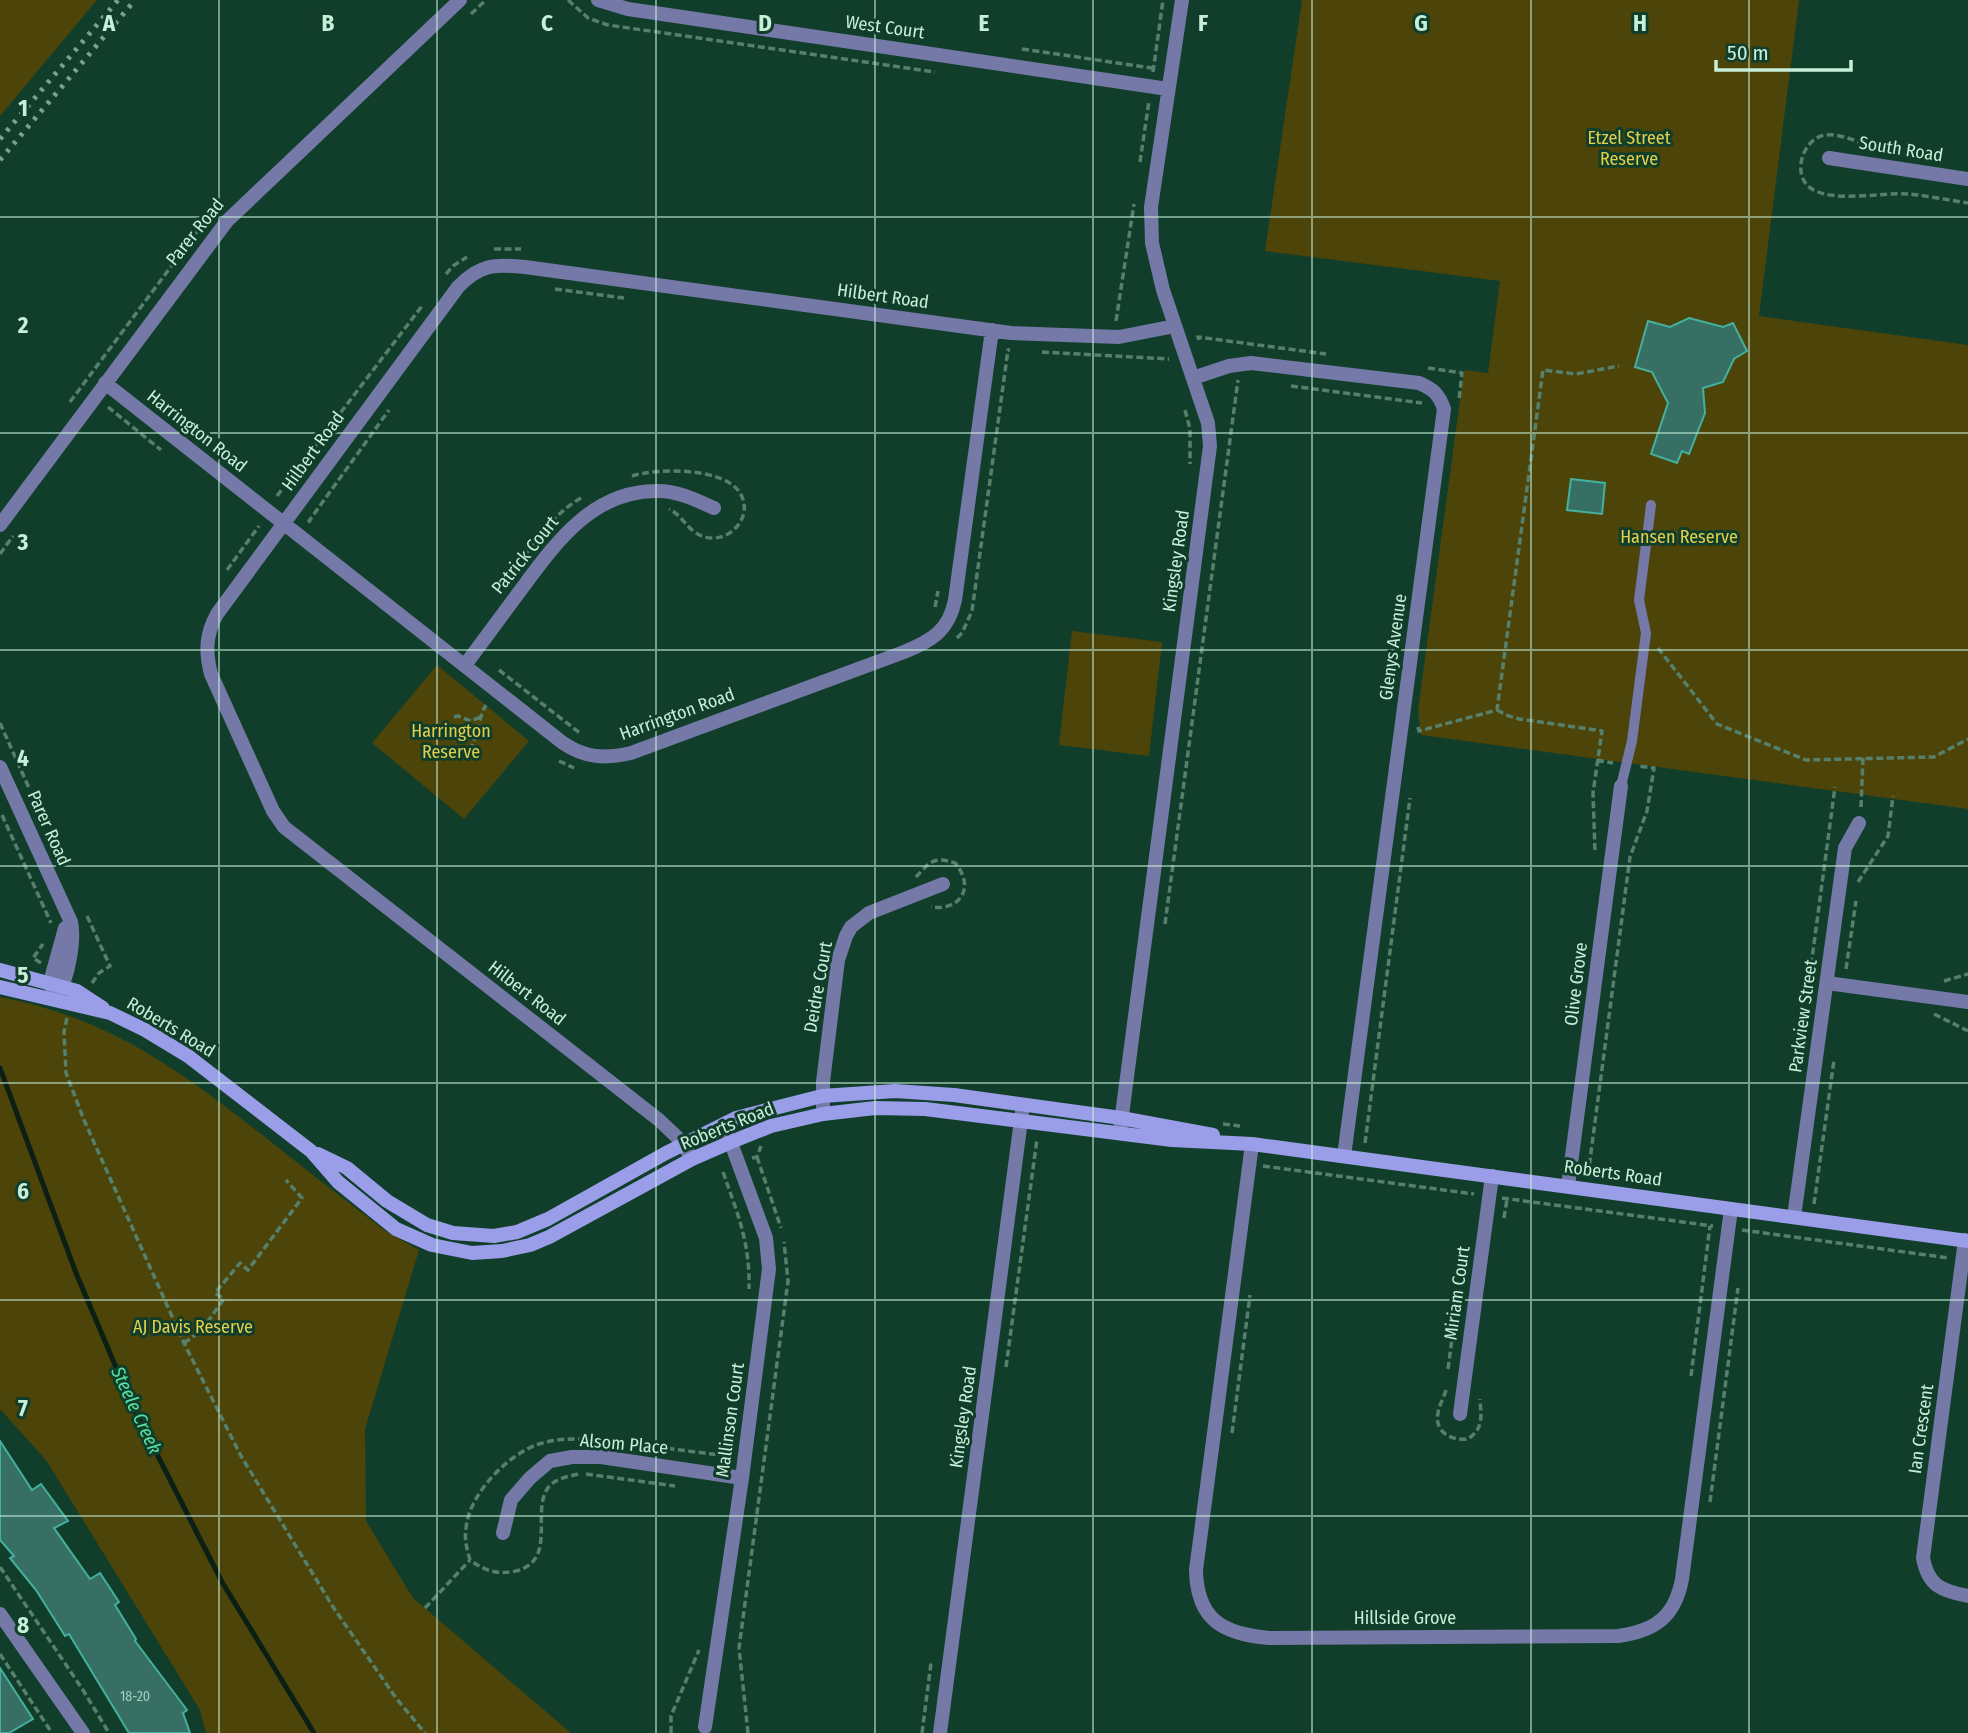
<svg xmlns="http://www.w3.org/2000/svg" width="1968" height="1733" viewBox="0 0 1968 1733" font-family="'Fira Sans Condensed',sans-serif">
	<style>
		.green { fill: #4d4409 }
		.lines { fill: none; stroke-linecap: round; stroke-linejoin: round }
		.stream { stroke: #0c1f15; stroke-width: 5 }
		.building { fill: #376f65; stroke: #44b09e; stroke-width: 2 }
		.path { stroke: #55806b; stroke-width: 3.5; stroke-dasharray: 7 3.5; stroke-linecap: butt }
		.lane { stroke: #7579a7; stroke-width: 10 }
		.street { stroke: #7579a7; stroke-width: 14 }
		.secondary { stroke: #9a9ee8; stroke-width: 14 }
		.rail { stroke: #79a38e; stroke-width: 5; stroke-dasharray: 3.5 7; stroke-linecap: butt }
		.grid { fill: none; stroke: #c7eed8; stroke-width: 2; stroke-opacity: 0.55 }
		.labels { text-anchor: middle; stroke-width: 6; stroke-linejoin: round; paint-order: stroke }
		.number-label { font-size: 14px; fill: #a3cebb }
		.street-label { font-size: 18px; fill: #c7eed8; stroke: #113e2a }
		.park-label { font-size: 18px; fill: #e3cf4c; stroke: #113e2a }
		.water-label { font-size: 19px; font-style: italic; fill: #59e1a3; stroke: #113e2a }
		.grid-label { font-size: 23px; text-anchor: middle; font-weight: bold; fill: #c7eed8; stroke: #113e2a; stroke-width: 6; stroke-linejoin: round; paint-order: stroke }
	</style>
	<rect width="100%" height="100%" fill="#113e2a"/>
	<!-- green -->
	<path class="green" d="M 0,0 L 97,0 L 0,116 Z
		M 1302,0 L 1799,0 L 1759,316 L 1968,345 L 1968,809 L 1421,735 L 1418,711 L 1464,370 L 1488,373 L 1500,281 L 1265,251 Z
		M 1072,631 L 1162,642 L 1149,756 L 1059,745 Z
		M 437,665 L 529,741 L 464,819 L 372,743 Z
		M 0,997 C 110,1018 179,1070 265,1137 C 305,1169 346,1201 387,1232 L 419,1250 L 365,1429 L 366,1521 L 413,1598 L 571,1733 L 206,1733 L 200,1710 L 46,1460 L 0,1409 Z"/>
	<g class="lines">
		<!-- stream -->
		<path class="stream" d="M 0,1068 L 76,1273 L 132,1405 L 222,1582 L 314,1733"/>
	</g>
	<!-- building -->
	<path class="building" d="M 1689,318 L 1723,327 L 1733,323 L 1747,351 L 1734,359 L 1723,382 L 1703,388 L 1705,413 L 1689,454 L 1682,451 L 1677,463 L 1651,454 L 1668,403 L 1652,372 L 1635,367 L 1648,321 L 1670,327 Z
		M 1571,479 L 1605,483 L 1602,514 L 1567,510 Z
		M 0,1441 L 32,1490 L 41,1484 L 68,1521 L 54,1528 L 90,1579 L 100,1573 L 119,1602 L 115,1605 L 136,1639 L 135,1641 L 187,1710 L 183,1713 L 190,1733 L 129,1733 L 69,1634 L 65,1636 L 36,1590 L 10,1558 L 14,1556 L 0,1540 Z
		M 0,1668 L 33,1719 L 9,1733 L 0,1733 Z"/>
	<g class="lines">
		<!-- path -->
		<path class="path" d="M 568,0 L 588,18 L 608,25 L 935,72
			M 471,14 L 486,0
			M 1022,49 L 1152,68
			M 1153,72 L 1163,0
			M 1874,147 C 1859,143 1837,131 1821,136 C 1801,143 1792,177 1812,189 C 1834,203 1882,192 1909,194 C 1928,196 1948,200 1968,203
			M 1140,162 L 1149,101
			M 494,249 L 521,249
			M 446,274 L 453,266 L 467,257
			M 555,289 L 624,298
			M 1116,321 L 1134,204
			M 1199,340 L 1198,337 L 1326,354
			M 1042,352 L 1169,359
			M 1428,368 L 1462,373 L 1459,400
			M 1291,386 L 1422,403
			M 70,402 L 208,217
			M 108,407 L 161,450
			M 1185,410 L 1190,429 L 1190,464
			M 632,476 C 657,468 724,467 740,493 C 755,517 728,546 702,536 C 688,531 682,515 669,509
			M 277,496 L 422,306
			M 311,522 L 309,521 L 389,410
			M 0,554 L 13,536
			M 525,555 C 542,533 558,510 583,497
			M 227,570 L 259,526
			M 935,607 L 938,591
			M 957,638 L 962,633 L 972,611 L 1008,350 L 1010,350
			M 1658,648 L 1717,724 L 1806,760 L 1934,757 L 1968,739
			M 499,670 L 581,734
			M 1497,710 L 1506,715 L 1519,719 L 1602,731 L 1593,793 L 1595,852
			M 454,717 L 458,716 L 471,721 L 480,717
			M 0,723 L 29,788
			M 1418,727 L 1419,731 L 1497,710 L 1543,370 L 1576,374 L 1619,366
			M 622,737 L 638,732
			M 431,756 L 435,753 C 481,771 472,728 486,705
			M 1597,760 L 1613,763
			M 559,761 L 574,768
			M 1861,807 L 1863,757
			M 2,815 L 51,923
			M 916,877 C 930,862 933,856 955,863 C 975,886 962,911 931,907
			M 1858,882 L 1888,836 L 1893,796
			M 87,916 L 110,966 L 99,973 L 92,983
			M 1165,924 L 1238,380
			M 41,963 L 33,958 L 43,944
			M 1846,969 L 1856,901
			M 1944,981 L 1968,974
			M 1807,996 L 1835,787
			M 1934,1014 L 1968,1031
			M 67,1018 L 64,1032 L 66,1073 L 84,1120 L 184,1343 L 241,1456 L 333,1607 L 396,1698 L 425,1733
			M 1223,1124 L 1240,1126
			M 1365,1143 L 1410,798
			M 757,1157 L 781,1228
			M 752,1158 L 757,1157 L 761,1146
			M 1263,1166 L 1474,1194
			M 723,1172 C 738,1215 750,1242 749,1289
			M 1588,1175 L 1630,857 L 1647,811 L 1654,768 L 1638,766
			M 1502,1198 L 1713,1226
			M 1814,1204 L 1834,1060
			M 1504,1218 L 1507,1199
			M 1742,1230 L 1949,1258
			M 184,1343 L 201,1331 L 224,1299 L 215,1293 L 240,1263 L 248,1270 L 302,1198 L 286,1180
			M 1006,1367 L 1037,1139
			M 1448,1369 L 1454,1324
			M 1691,1376 L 1710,1226
			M 1446,1390 C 1444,1398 1439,1405 1438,1413 C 1434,1432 1451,1441 1468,1439 C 1484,1428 1481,1417 1480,1399
			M 1232,1433 L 1250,1295
			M 657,1447 L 727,1456
			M 578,1474 C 566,1477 552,1479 546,1491 C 533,1516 556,1561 516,1571 C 498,1575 485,1571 470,1560 C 467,1549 464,1540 466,1528 C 469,1494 508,1454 539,1444 C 557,1438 574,1439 593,1439
			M 586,1474 L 675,1486
			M 1710,1502 L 1738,1288
			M 0,1567 L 83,1690 L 109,1733
			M 425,1608 L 470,1560
			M 0,1654 L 52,1733
			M 671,1733 L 671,1716 L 699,1650
			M 748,1733 L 739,1648 L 788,1281 L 784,1242
			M 922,1733 L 931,1663"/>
		<!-- lane -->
		<path class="lane" d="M 1621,786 L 1632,741 L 1646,633 L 1639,600 L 1651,505"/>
		<!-- street -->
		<path class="street" d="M 598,0 L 628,9 L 1168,89
			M 1829,158 L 1968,179
			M 1193,378 L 1229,366 L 1251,363 L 1419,383 C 1433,389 1439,394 1444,409 L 1344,1156
			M 105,383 L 563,743 C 585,758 605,759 631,753 L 904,652 C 931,641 949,631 955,600 L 992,330
			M 0,525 L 227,221 L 460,0
			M 465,665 C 484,640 502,615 520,591 C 555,544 592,490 658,491 C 678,491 696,500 714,508
			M 0,767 L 71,922 C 75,940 68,980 57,995
			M 1827,983 L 1968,1002
			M 53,992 L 50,982 L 65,928
			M 823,1114 L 823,1082 L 838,960 L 846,936 L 851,927 L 869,913 L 943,884
			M 1120,1130 L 1210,446 L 1208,423 L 1163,290 L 1152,243 L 1151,207 L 1182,0
			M 1252,1144 L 1196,1570 C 1197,1620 1223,1634 1269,1638 L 1618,1636 C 1655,1631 1675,1617 1682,1579 L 1731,1209
			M 688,1152 L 677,1137 L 659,1120 L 284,827 L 273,811 L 211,674 C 205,651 206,634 217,614 L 458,287 C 480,264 495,264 525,267 L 1011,333 L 1119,337 L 1175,326
			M 1568,1186 L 1621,786
			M 1794,1217 L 1845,848 L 1859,823
			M 1965,1240 L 1923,1558 C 1928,1586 1942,1591 1968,1596
			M 1460,1414 L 1492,1176
			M 503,1533 L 511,1500 L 530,1478 L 550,1461 L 572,1457 L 601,1457 L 742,1478
			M 0,1614 L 83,1733
			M 705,1727 L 742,1478 L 769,1269 L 766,1238 L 724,1124
			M 940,1733 L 1023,1105"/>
		<!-- secondary -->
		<path class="secondary" d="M 0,970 L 77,991 L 103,1008
			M 0,987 L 110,1013 L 145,1030 L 188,1056 L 311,1151 L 338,1182 L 396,1229 L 432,1245 L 472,1253 L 502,1251 L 530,1245 L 549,1237 L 692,1159 L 731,1142 L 771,1126 L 823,1114 L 875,1108 L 925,1109 L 1172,1140 L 1252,1144 L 1968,1241
			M 318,1154 L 347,1168 L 387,1201 L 427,1225 L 453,1233 L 494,1236 L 517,1232 L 548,1219 L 666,1153 L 736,1118 L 822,1096 L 895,1091 L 954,1095 L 1121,1118 L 1213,1135"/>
		<!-- rail -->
		<path class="rail" d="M 0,139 L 118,0
			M 0,160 L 135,0"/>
	</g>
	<!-- grid -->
	<path class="grid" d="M 219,0 L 219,1733M 437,0 L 437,1733M 656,0 L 656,1733M 875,0 L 875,1733M 1093,0 L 1093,1733M 1312,0 L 1312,1733M 1531,0 L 1531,1733M 1749,0 L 1749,1733M 0,217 L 1968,217M 0,433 L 1968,433M 0,650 L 1968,650M 0,866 L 1968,866M 0,1083 L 1968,1083M 0,1300 L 1968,1300M 0,1516 L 1968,1516"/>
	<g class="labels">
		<!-- number labels -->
		<g class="number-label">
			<text x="135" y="1701">18-20</text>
		</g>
		<!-- street labels -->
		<g class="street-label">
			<text transform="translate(885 27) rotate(8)" y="6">West Court</text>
			<text transform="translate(1901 149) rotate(9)" y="6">South Road</text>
			<text transform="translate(195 232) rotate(-51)" y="6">Parer Road</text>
			<text transform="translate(883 296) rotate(8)" y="6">Hilbert Road</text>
			<text transform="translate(197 431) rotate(38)" y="6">Harrington Road</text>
			<text transform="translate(313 451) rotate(-54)" y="6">Hilbert Road</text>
			<text transform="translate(525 555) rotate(-51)" y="6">Patrick Court</text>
			<text transform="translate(1176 561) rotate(-82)" y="6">Kingsley Road</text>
			<text transform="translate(1393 647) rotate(-82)" y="6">Glenys Avenue</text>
			<text transform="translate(677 714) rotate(-20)" y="6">Harrington Road</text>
			<text transform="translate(49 828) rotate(66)" y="6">Parer Road</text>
			<text transform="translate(1576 984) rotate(-83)" y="6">Olive Grove</text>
			<text transform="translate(818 987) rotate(-80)" y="6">Deidre Court</text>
			<text transform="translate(527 993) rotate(38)" y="6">Hilbert Road</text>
			<text transform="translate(1803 1016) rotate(-82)" y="6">Parkview Street</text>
			<text transform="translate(171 1027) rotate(31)" y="6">Roberts Road</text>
			<text transform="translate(727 1126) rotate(-22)" y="6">Roberts Road</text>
			<text transform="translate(1613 1173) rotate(8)" y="6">Roberts Road</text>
			<text transform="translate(1457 1293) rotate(-82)" y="6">Miriam Court</text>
			<text transform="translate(963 1417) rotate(-82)" y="6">Kingsley Road</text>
			<text transform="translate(730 1420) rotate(-82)" y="6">Mallinson Court</text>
			<text transform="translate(1921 1429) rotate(-82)" y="6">Ian Crescent</text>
			<text transform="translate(624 1444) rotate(5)" y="6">Alsom Place</text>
			<text x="1405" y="1624">Hillside Grove</text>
		</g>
		<!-- park labels -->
		<g class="park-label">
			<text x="1629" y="144">Etzel Street<tspan x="1629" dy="21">Reserve</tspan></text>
			<text x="1679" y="543">Hansen Reserve</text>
			<text x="451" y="737">Harrington<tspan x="451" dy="21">Reserve</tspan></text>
			<text x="193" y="1333">AJ Davis Reserve</text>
		</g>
		<!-- water labels -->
		<g class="water-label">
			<text transform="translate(137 1410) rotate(65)" y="7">Steele Creek</text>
		</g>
	</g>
	<g class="grid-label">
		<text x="109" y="31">A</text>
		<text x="328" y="31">B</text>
		<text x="547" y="31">C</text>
		<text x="765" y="31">D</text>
		<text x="984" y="31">E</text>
		<text x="1203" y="31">F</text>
		<text x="1421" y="31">G</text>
		<text x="1640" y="31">H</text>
		<text x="23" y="116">1</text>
		<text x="23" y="333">2</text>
		<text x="23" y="550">3</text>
		<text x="23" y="766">4</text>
		<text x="23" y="983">5</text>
		<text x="23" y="1199">6</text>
		<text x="23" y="1416">7</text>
		<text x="23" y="1633">8</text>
	</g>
	<!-- scale -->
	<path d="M1716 60v10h135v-10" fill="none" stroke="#c7eed8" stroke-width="3.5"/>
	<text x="1727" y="60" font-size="21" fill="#c7eed8" stroke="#113e2a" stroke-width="5" paint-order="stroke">50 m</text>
</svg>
